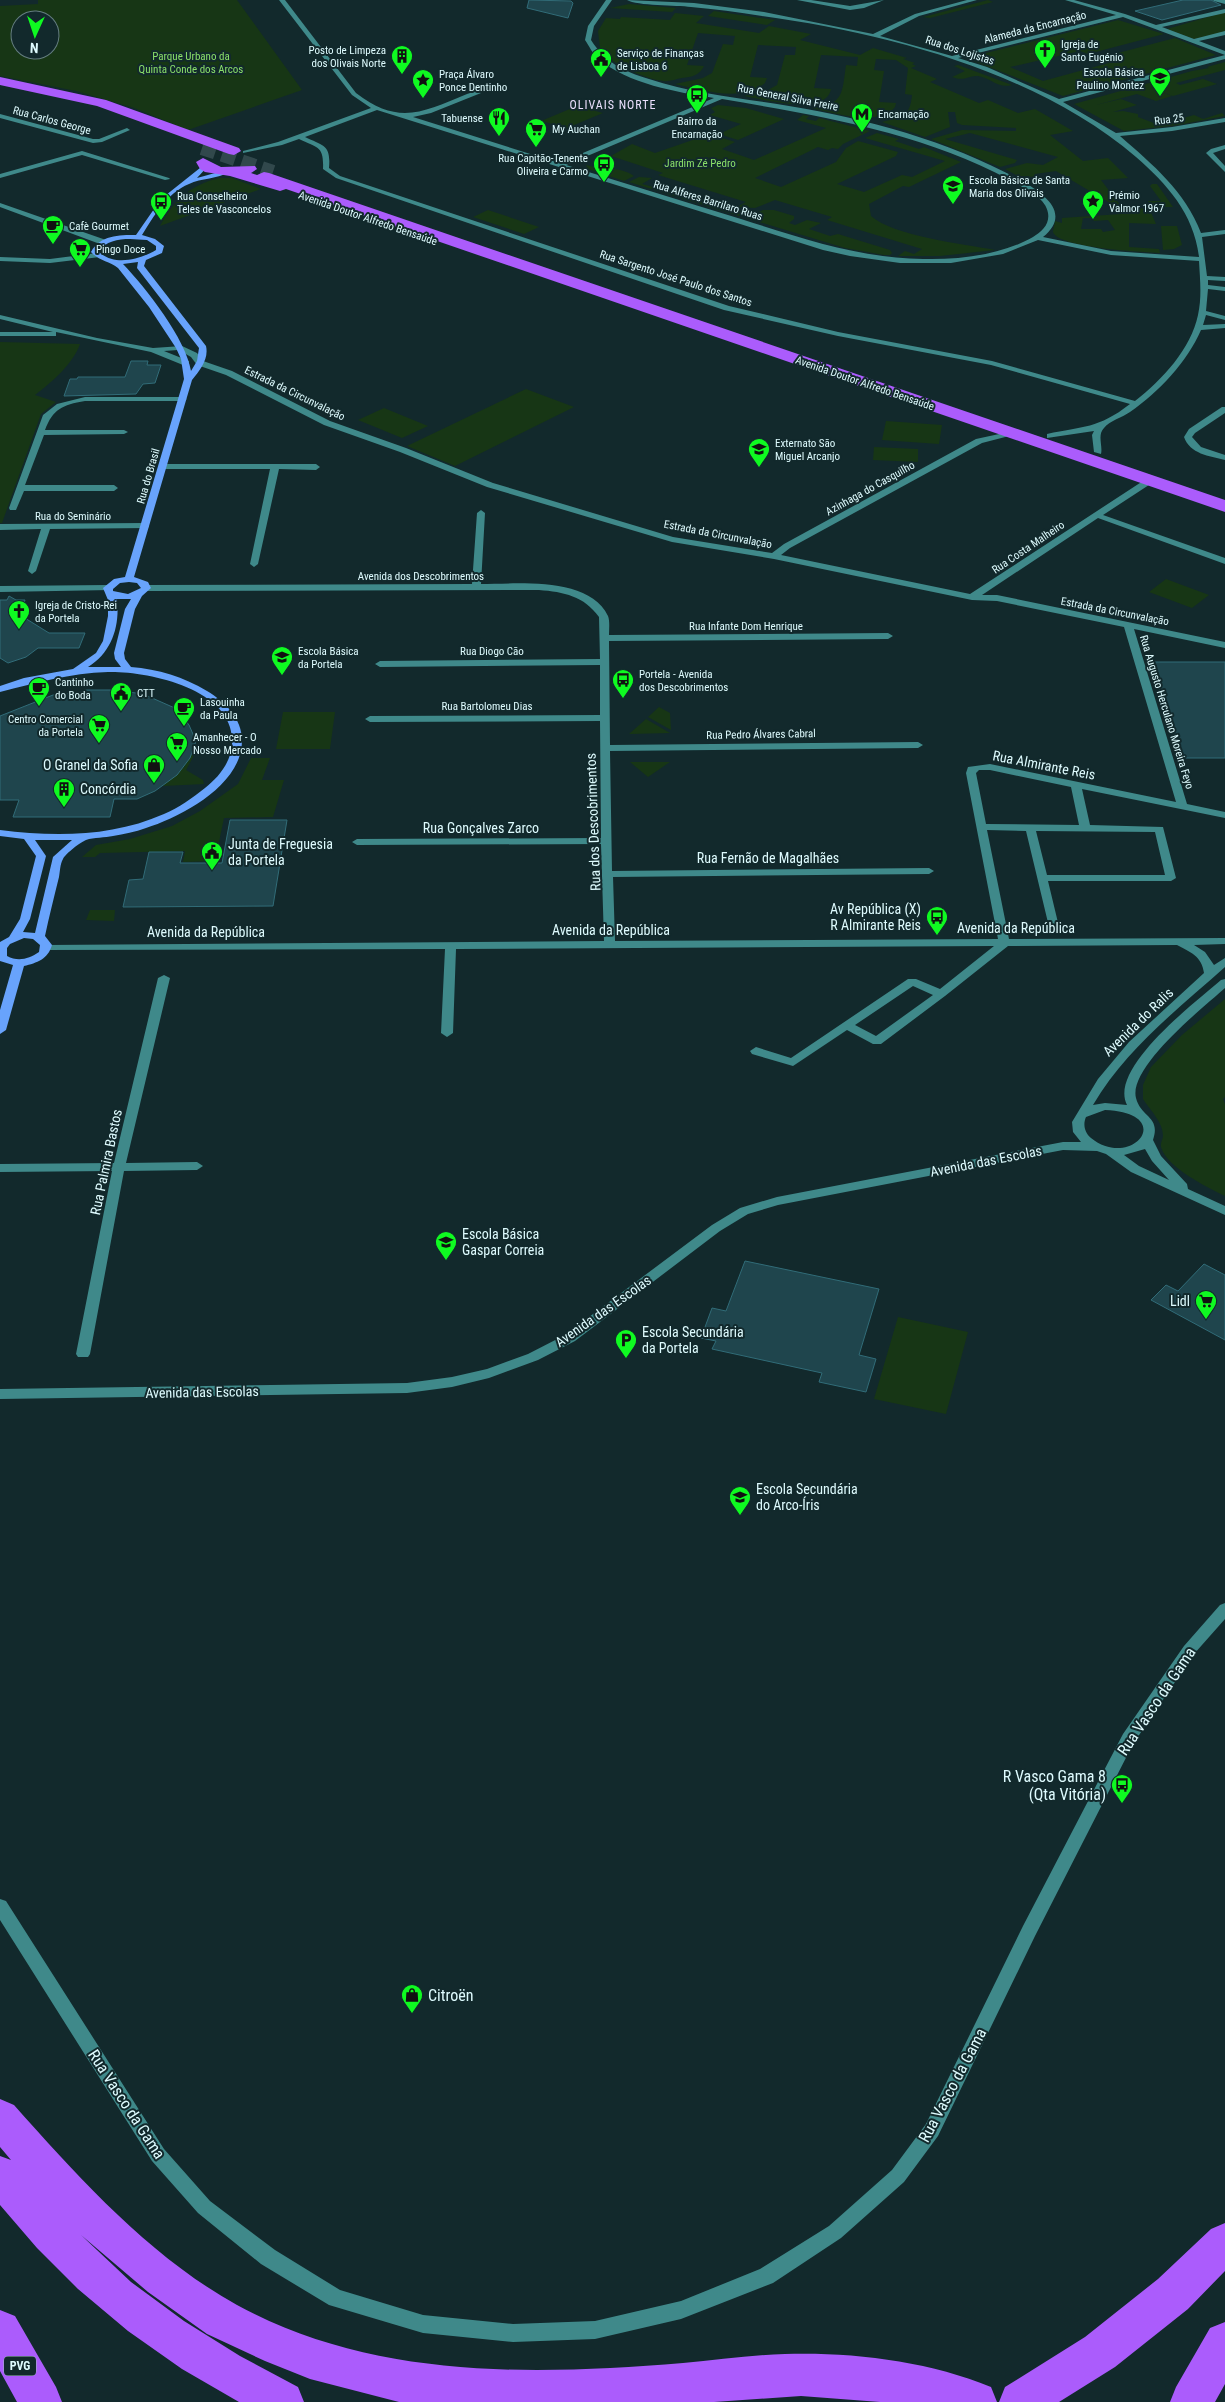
<svg xmlns="http://www.w3.org/2000/svg" width="1225" height="2402" viewBox="0 0 1225 2402" font-family="'Roboto Condensed',sans-serif">
	<style>
		.green { fill: #173615; fill-rule: evenodd }
		.building { fill: #1f454d; stroke: #316c78 }
		.lines { fill: none; stroke-linecap: round; stroke-linejoin: round }
		.highway-tunnel { stroke: #31484c; stroke-width: 14; stroke-dasharray: 14 7; stroke-linecap: butt }
		.minor { fill: #3f898a; fill-rule: evenodd }
		.major { fill: #68a3fc; fill-rule: evenodd }
		.highway { fill: #ab5cfc; fill-rule: evenodd }
		.labels { text-anchor: middle; stroke-width: 4; stroke-linejoin: round; paint-order: stroke }
		.far-street-label { font-size: 11px; fill: #defbfe; stroke: #12292c }
		.far-poi-label { font-size: 11px; fill: #defbfe; stroke: #12292c; text-anchor: start }
		.far-park-label { font-size: 11px; fill: #8adf6a; stroke: #12292c }
		.far-neighbourhood-label { font-size: 12px; letter-spacing: 1px; fill: #ebe0fe; stroke: #12292c }
		.shield { fill: #12292c; stroke: #a1bcbf; stroke-width: 1 }
		.shield-label { font-size: 12px; font-weight: bold; fill: #defbfe }
		.poi-label { font-size: 14px; fill: #defbfe; stroke: #12292c; text-anchor: start }
		.street-label { font-size: 14px; fill: #defbfe; stroke: #12292c }
		.near-street-label { font-size: 16px; fill: #defbfe; stroke: #12292c }
		.near-poi-label { font-size: 16px; fill: #defbfe; stroke: #12292c; text-anchor: end }
	</style>
	<rect width="100%" height="100%" fill="#12292c"/>
	<!-- green -->
	<path class="green" d="M 38,0 L 237,0 L 302,90 L 188,130 L 134,108 L 76,91 L 0,76 L 0,6 L 38,4 ZM 20,20 L 50,20 L 50,50 L 20,50 Z
		M 988,0 L 993,2 L 930,18 L 923,17 Z
		M 629,4 L 676,8 L 672,12 L 610,8 Z
		M 714,11 L 775,20 L 767,25 L 708,16 Z
		M 1225,12 L 1225,32 L 1194,39 L 1167,29 Z
		M 675,13 L 704,16 L 696,23 L 759,33 L 769,26 L 811,34 L 800,40 L 860,55 L 873,48 L 907,58 L 903,59 L 915,63 L 912,64 L 916,66 L 911,68 L 937,79 L 930,82 L 979,103 L 988,100 L 1018,113 L 1035,109 L 1073,131 L 1050,135 L 1083,161 L 1108,158 L 1128,178 L 1101,180 L 1123,209 L 1149,208 L 1156,224 L 1129,223 L 1129,247 L 1159,249 L 1160,253 C 1144,252 1058,248 1053,232 C 1053,229 1055,224 1055,221 L 1062,223 L 1062,218 L 1121,214 L 1115,206 L 1056,171 L 1035,174 L 1035,177 L 1018,176 L 1005,169 L 1027,163 L 1043,165 L 1058,157 L 970,133 L 945,139 L 1017,160 L 1015,163 L 1000,167 L 931,139 L 962,130 L 1016,131 L 1016,128 L 962,125 L 957,123 L 955,112 L 948,112 L 950,127 L 925,137 L 882,122 C 902,117 910,117 912,95 L 905,94 L 908,68 L 896,60 L 876,59 L 874,70 L 884,71 L 879,102 L 896,103 L 895,107 C 879,127 833,113 812,108 C 844,105 842,93 846,65 L 857,66 L 858,57 L 821,55 L 814,88 L 831,89 C 826,117 763,99 744,96 L 768,90 L 777,85 L 785,55 L 795,55 L 796,47 L 758,45 L 750,77 L 767,78 L 765,83 C 742,103 702,90 675,84 L 703,78 L 712,73 L 723,44 L 733,45 L 735,36 L 698,33 L 687,65 L 704,66 C 700,75 692,77 682,78 C 676,79 669,82 663,81 C 642,78 613,64 598,49 L 600,48 L 598,31 L 606,18 L 620,19 L 621,17 L 670,20 ZM 1083,218 L 1091,218 L 1094,221 L 1108,220 L 1115,230 L 1103,232 L 1101,229 L 1081,229 Z
		M 1118,20 L 1164,34 L 1088,54 L 1080,51 L 1010,67 L 1043,81 L 1109,63 L 1099,58 L 1175,38 L 1216,55 L 1063,96 L 966,58 Z
		M 1225,62 L 1225,70 L 1176,83 L 1180,85 L 1203,79 L 1217,84 L 1173,96 L 1149,87 L 1172,96 L 1156,101 L 1137,94 L 1096,105 L 1121,99 L 1137,105 L 1113,112 L 1123,111 L 1138,114 L 1138,117 L 1159,125 L 1194,115 L 1203,119 L 1222,113 L 1225,116 L 1178,125 L 1124,131 L 1074,104 L 1192,71 L 1209,68 L 1207,67 Z
		M 958,65 L 1012,85 C 998,89 991,78 978,76 C 968,75 965,82 952,77 L 965,71 L 954,66 Z
		M 718,105 L 746,108 L 784,119 L 738,140 L 719,134 L 741,124 L 710,115 L 715,112 L 711,108 Z
		M 577,106 L 603,113 L 567,128 L 541,121 Z
		M 803,115 L 809,116 L 806,119 L 816,121 L 819,118 L 870,131 L 843,144 L 838,149 L 832,148 L 828,150 L 818,147 L 755,178 L 781,187 L 836,162 L 846,148 L 858,141 L 898,152 L 896,156 L 837,184 L 864,192 L 902,175 L 912,177 L 945,161 L 865,138 L 877,133 L 899,139 L 895,141 L 919,149 L 924,147 L 961,162 L 909,187 L 903,186 L 869,204 L 871,216 C 893,236 964,244 995,250 L 940,256 L 898,256 L 905,251 L 914,254 L 922,249 L 827,220 L 832,217 L 775,200 L 755,208 L 737,207 L 746,202 L 658,175 L 663,173 L 611,156 L 632,144 L 655,153 L 710,134 L 735,142 L 722,149 L 754,160 L 826,128 L 797,120 Z
		M 586,165 C 602,170 620,166 634,176 L 624,181 L 588,169 Z
		M 639,177 L 652,178 L 642,184 L 740,210 L 743,213 L 739,216 L 629,182 Z
		M 219,178 L 232,178 L 261,189 L 160,226 C 173,201 190,185 219,178 Z
		M 1152,184 L 1157,184 L 1173,207 L 1152,207 L 1148,201 L 1161,201 L 1150,186 Z
		M 488,210 L 539,227 L 524,234 L 473,217 Z
		M 763,210 L 774,210 L 794,216 L 794,219 L 789,223 L 795,225 L 807,220 L 821,223 L 809,229 L 830,236 L 838,234 L 890,250 L 892,253 L 890,255 L 884,255 L 845,248 L 746,218 Z
		M 1161,226 L 1177,226 L 1182,245 L 1174,249 L 1163,250 Z
		M 0,342 L 80,344 C 73,364 52,382 35,395 L 56,402 L 41,414 L 2,523 L 0,523 Z
		M 526,389 L 574,407 L 455,466 L 407,446 Z
		M 384,408 L 428,426 L 402,438 L 358,420 Z
		M 886,421 L 942,425 L 939,444 L 882,440 Z
		M 874,447 L 918,449 L 918,462 L 873,460 Z
		M 1166,579 L 1209,595 L 1192,608 L 1149,592 Z
		M 659,707 L 670,713 L 671,730 L 648,717 Z
		M 283,712 L 335,712 L 330,749 L 276,749 Z
		M 646,719 L 670,733 L 629,734 Z
		M 193,748 L 197,750 L 186,770 L 203,780 L 204,784 L 163,786 L 184,767 Z
		M 251,758 L 270,758 L 262,780 L 284,780 L 273,817 L 224,818 L 215,861 L 183,862 L 185,851 L 100,853 L 95,857 L 82,857 L 96,845 L 130,839 L 172,826 L 200,811 L 238,784 Z
		M 630,762 L 670,762 L 648,777 Z
		M 90,910 L 115,910 L 114,921 L 86,920 Z
		M 1225,999 L 1225,1097 L 1223,1099 L 1225,1104 L 1225,1196 C 1207,1187 1167,1168 1161,1147 C 1160,1143 1163,1139 1163,1136 C 1163,1122 1150,1110 1143,1099 L 1143,1085 L 1151,1067 L 1182,1035 Z
		M 898,1317 L 968,1332 L 946,1414 L 874,1399 Z"/>
	<!-- building -->
	<path class="building" d="M 529,0 L 571,1 L 573,3 L 568,18 L 527,8 Z
		M 1183,0 L 1211,0 L 1221,5 L 1162,20 L 1135,11 Z
		M 131,361 L 148,361 L 147,365 L 161,365 L 155,383 L 143,384 L 136,394 L 64,396 L 70,379 L 77,379 L 78,377 L 125,377 Z
		M 9,596 L 16,600 L 25,600 L 20,615 L 49,633 L 85,633 L 79,648 L 38,648 L 26,657 L 8,663 L 0,658 L 0,600 L 7,600 Z
		M 1151,662 L 1225,662 L 1225,758 L 1181,758 Z
		M 84,690 L 114,690 L 143,694 L 177,709 L 189,725 L 196,741 L 190,758 L 177,775 L 155,791 L 137,799 L 114,799 L 110,817 L 13,817 L 19,800 L 0,800 L 0,716 L 53,695 L 84,692 Z
		M 230,820 L 287,820 L 273,906 L 123,907 L 129,880 L 143,879 L 149,852 L 183,852 L 180,863 L 222,863 Z
		M 745,1261 L 879,1289 L 859,1355 L 876,1359 L 866,1392 L 819,1382 L 822,1373 L 712,1349 L 716,1341 L 701,1338 L 712,1308 L 726,1311 Z
		M 1204,1264 L 1225,1275 L 1225,1340 L 1151,1300 L 1166,1285 L 1178,1291 Z"/>
	<g class="lines">
		<!-- highway-tunnel -->
		<path class="highway-tunnel" d="M 202,148 L 273,172"/>
		<!-- minor -->
		<path class="minor" d="M 279,0 L 285,0 L 356,93 C 399,126 423,112 467,94 C 476,91 487,84 496,85 L 496,87 L 431,113 L 413,117 L 559,163 L 714,98 C 676,92 629,84 598,59 C 593,54 589,46 585,40 L 588,26 L 606,0 L 612,0 L 594,26 L 591,40 C 606,63 623,71 649,79 C 694,94 742,98 789,106 C 869,119 951,142 1022,181 C 1044,194 1072,213 1043,237 L 1111,251 L 1199,257 C 1194,214 1167,184 1136,157 C 1038,73 888,33 762,16 C 738,12 714,9 691,7 C 677,5 637,6 627,0 L 694,3 L 764,12 L 873,34 L 915,14 L 967,0 L 977,0 L 919,16 L 880,36 L 952,56 L 1116,15 L 1065,0 L 1074,0 L 1125,14 L 1156,25 L 1225,9 L 1225,13 L 1162,27 L 1194,39 L 1225,31 L 1225,35 L 1199,41 L 1225,51 L 1225,55 L 1123,17 L 958,58 L 987,67 L 1059,99 L 1225,55 L 1225,59 L 1063,102 L 1116,133 L 1172,127 L 1225,118 L 1225,122 L 1172,131 L 1120,136 C 1153,165 1185,191 1201,233 L 1225,230 L 1225,234 L 1202,237 L 1207,276 L 1225,277 L 1225,281 L 1208,280 L 1208,285 L 1225,287 L 1225,291 L 1208,289 L 1206,311 L 1225,316 L 1225,320 L 1206,315 L 1203,325 L 1225,324 L 1225,328 L 1201,330 C 1187,362 1159,392 1130,412 C 1123,417 1109,421 1104,428 C 1097,435 1103,446 1101,454 L 1094,452 L 1092,435 L 1094,431 L 1047,438 L 1047,434 C 1083,426 1098,429 1130,404 L 991,365 L 838,336 L 724,310 L 336,178 L 323,169 C 324,146 318,148 299,139 L 282,145 L 243,153 L 243,151 L 278,142 L 371,108 L 352,95 ZM 722,99 C 821,116 920,132 1010,180 C 1023,188 1046,197 1048,213 C 1050,224 1042,232 1033,237 C 1002,255 958,260 923,259 C 859,258 801,238 741,219 C 682,201 624,183 566,165 ZM 377,110 L 823,250 L 850,256 L 900,263 L 951,263 L 1003,254 L 1038,240 L 1111,255 L 1199,261 C 1200,279 1202,297 1198,315 C 1191,349 1162,380 1135,401 L 992,361 L 838,332 L 729,306 L 340,176 L 329,168 C 331,145 324,146 305,137 Z
			M 797,0 L 811,0 L 850,6 L 884,0 L 864,8 L 850,10 Z
			M 1213,0 L 1225,0 L 1225,4 L 1214,1 Z
			M 0,114 L 93,139 L 99,139 L 127,128 L 130,130 L 102,142 L 93,143 L 0,118 Z
			M 1225,145 L 1225,149 L 1213,153 L 1225,166 L 1225,172 L 1206,153 L 1211,149 Z
			M 82,151 L 169,178 L 170,179 L 165,180 L 82,155 L 0,178 L 0,174 Z
			M 0,203 L 106,240 L 107,242 L 100,244 L 0,207 Z
			M 97,253 L 100,253 L 100,257 L 50,263 L 0,261 L 0,257 L 50,259 Z
			M 0,315 L 97,338 L 153,348 L 182,346 L 197,353 L 203,361 L 232,371 L 330,421 L 406,448 L 493,483 L 673,537 L 772,553 L 784,544 L 976,439 L 1013,431 L 1013,435 L 982,443 L 790,548 L 781,555 L 970,594 L 1146,479 L 1152,479 L 1152,483 L 1103,515 L 1225,558 L 1225,564 L 1098,518 L 982,595 L 997,595 L 1225,642 L 1225,648 L 1134,629 L 1187,804 L 1225,812 L 1225,818 L 1082,789 L 1090,825 L 1163,827 L 1176,878 L 1171,881 L 1048,881 L 1060,931 L 1055,934 L 1050,931 L 1026,831 L 987,830 L 1009,939 L 1225,938 L 1225,944 L 1194,945 L 1205,952 L 1214,965 L 1225,958 L 1225,967 C 1178,1009 1126,1049 1093,1105 L 1105,1103 L 1127,1105 C 1108,1068 1196,1002 1221,980 L 1225,979 L 1225,988 C 1204,1007 1128,1067 1136,1098 C 1141,1118 1161,1116 1153,1140 L 1161,1156 L 1187,1184 L 1188,1189 L 1225,1206 L 1225,1215 L 1131,1172 L 1106,1154 L 1097,1151 L 1063,1150 L 778,1205 L 748,1214 L 720,1231 L 575,1341 L 538,1360 L 489,1378 L 452,1387 L 407,1393 L 0,1399 L 0,1389 L 407,1383 L 452,1377 L 487,1369 L 528,1354 L 565,1335 L 712,1225 L 740,1208 L 777,1197 L 1063,1142 L 1081,1142 L 1073,1132 L 1072,1122 L 1098,1079 L 1129,1042 L 1204,973 C 1202,956 1190,952 1177,945 L 1008,946 L 945,996 L 881,1044 L 873,1044 L 847,1030 L 793,1066 L 752,1054 L 750,1051 L 756,1047 L 791,1058 L 908,979 L 916,979 L 940,989 L 994,946 L 456,949 L 453,1033 L 447,1037 L 441,1033 L 445,949 L 42,950 L 40,948 L 46,945 L 604,941 L 601,844 L 357,845 L 352,842 L 357,839 L 601,838 L 600,721 L 370,722 L 365,719 L 370,716 L 600,715 L 600,665 L 380,667 L 375,664 L 380,661 L 600,659 L 599,617 C 584,596 564,592 539,590 L 146,591 L 141,588 L 146,585 L 472,584 L 477,513 L 481,510 L 485,513 L 481,584 C 516,584 589,576 608,616 C 610,621 609,629 609,635 L 888,633 L 893,636 L 888,639 L 609,641 L 610,745 L 918,742 L 923,745 L 918,748 L 610,751 L 612,871 L 929,868 L 934,871 L 929,874 L 613,877 L 615,941 L 998,939 L 966,773 L 968,767 L 990,764 L 1176,802 L 1124,627 L 997,601 L 972,600 L 774,559 L 672,542 L 487,487 L 400,452 L 324,425 L 226,375 L 197,365 L 191,357 L 184,353 L 178,350 L 164,351 L 189,361 L 189,365 L 183,365 L 151,352 L 56,332 L 56,336 L 0,336 L 0,332 L 53,332 L 0,319 ZM 979,770 L 990,770 L 1071,787 L 1079,825 L 986,824 L 976,773 ZM 1036,831 L 1155,832 L 1165,875 L 1047,875 ZM 913,986 L 933,995 L 876,1036 L 855,1025 ZM 1105,1110 C 1178,1113 1132,1171 1091,1138 C 1084,1132 1083,1124 1086,1117 ZM 1145,1149 L 1152,1161 L 1169,1180 L 1139,1166 L 1124,1155 Z
			M 85,397 L 183,397 L 187,399 L 183,401 L 85,401 C 62,405 53,409 45,430 L 124,430 L 128,432 L 124,434 L 44,435 L 25,485 L 114,485 L 118,488 L 114,491 L 24,491 L 16,510 L 10,510 L 9,508 L 43,415 L 57,404 Z
			M 1222,407 L 1225,407 L 1225,413 L 1195,433 L 1192,437 L 1201,447 L 1225,455 L 1225,460 C 1209,456 1190,454 1184,437 L 1189,429 Z
			M 160,464 L 316,464 L 320,467 L 316,470 L 279,469 L 258,564 L 254,567 L 250,564 L 270,469 L 163,469 L 160,468 Z
			M 145,523 L 149,526 L 148,528 L 50,529 L 36,571 L 32,574 L 28,571 L 41,529 L 0,530 L 0,524 Z
			M 108,585 L 113,588 L 111,590 L 0,592 L 0,586 Z
			M 164,975 L 170,978 L 126,1163 L 197,1162 L 203,1166 L 197,1170 L 124,1171 L 90,1354 L 88,1357 L 78,1357 L 76,1354 L 112,1171 L 0,1172 L 0,1164 L 114,1163 L 158,978 Z
			M 1225,1603 L 1225,1619 L 1194,1654 L 1133,1744 L 1035,1936 L 938,2136 L 904,2182 L 841,2238 L 773,2283 L 681,2319 L 595,2339 L 513,2342 L 423,2333 L 329,2305 L 261,2264 L 198,2213 L 152,2161 L 0,1920 L 0,1899 L 6,1901 L 164,2149 L 210,2201 L 275,2250 L 340,2290 L 423,2315 L 513,2324 L 595,2321 L 681,2301 L 760,2269 L 829,2226 L 892,2170 L 926,2124 L 1023,1926 L 1123,1734 L 1184,1646 L 1220,1605 Z"/>
		<!-- major -->
		<path class="major" d="M 205,164 L 208,166 L 197,178 L 226,170 L 229,172 C 218,179 201,178 189,184 C 167,193 154,216 142,235 L 155,239 L 164,246 L 162,253 L 146,260 L 144,266 L 206,346 C 209,359 200,370 192,380 L 134,577 L 148,582 L 151,588 L 142,596 L 135,609 L 124,653 L 125,659 L 131,667 C 158,669 184,677 207,691 C 225,702 242,718 242,741 C 242,785 181,817 146,828 C 135,832 124,834 113,836 C 105,838 94,837 86,840 C 81,842 66,853 63,859 C 60,864 60,872 59,877 C 54,897 49,917 45,936 L 52,945 C 48,959 37,963 24,966 L 6,1030 L 0,1034 L 0,1010 L 13,965 L 0,961 L 0,942 L 9,937 L 20,919 L 36,856 L 24,839 L 0,836 L 0,830 C 55,837 112,837 164,814 C 179,808 192,798 205,788 C 219,777 231,762 232,744 C 236,689 148,671 108,672 C 70,673 36,683 0,692 L 0,686 L 24,678 L 73,669 L 96,653 L 103,641 L 108,616 L 108,600 L 103,588 L 114,579 L 125,577 L 184,379 L 181,359 L 176,348 L 149,307 L 118,268 C 109,261 99,261 91,252 C 100,235 119,235 136,235 L 161,199 ZM 130,239 L 147,240 L 156,246 L 156,250 C 139,260 114,266 99,252 C 105,241 118,239 130,239 ZM 138,262 L 137,268 L 199,348 L 197,361 L 191,371 C 186,339 146,288 123,264 ZM 129,582 L 137,583 L 141,588 L 128,594 L 113,591 L 113,589 L 120,583 ZM 117,599 L 131,599 L 125,609 L 114,653 L 115,659 L 121,667 L 88,667 C 112,652 120,626 117,599 ZM 35,840 L 72,840 L 53,857 L 35,933 L 23,932 L 30,919 L 46,856 ZM 24,938 L 33,939 L 40,945 L 39,952 C 29,959 18,962 7,956 L 7,948 L 10,944 Z"/>
		<!-- highway -->
		<path class="highway" d="M 0,77 L 106,100 L 239,148 L 241,151 L 234,155 L 229,154 L 97,106 L 0,85 Z
			M 203,158 L 221,167 L 255,166 L 257,169 L 251,173 L 257,175 L 264,172 L 269,173 L 1225,500 L 1225,512 L 286,189 L 280,191 L 230,176 L 205,172 L 200,169 L 196,162 Z
			M 0,2099 L 14,2105 C 80,2179 149,2256 237,2305 C 374,2380 533,2375 683,2363 C 717,2360 751,2355 785,2354 C 853,2352 928,2361 991,2387 L 997,2402 L 880,2402 L 801,2396 L 714,2402 L 399,2402 L 310,2379 L 265,2361 L 207,2334 L 148,2292 L 81,2235 L 131,2282 L 184,2321 L 240,2356 L 298,2387 L 304,2402 L 239,2402 L 182,2369 L 128,2331 L 78,2289 L 37,2248 L 0,2205 L 0,2156 L 11,2160 L 0,2147 Z
			M 1225,2223 L 1225,2271 L 1188,2309 L 1115,2367 L 1059,2402 L 999,2402 L 1005,2387 L 1085,2337 L 1158,2279 L 1211,2229 Z
			M 0,2310 L 15,2316 L 56,2387 L 62,2402 L 17,2402 L 0,2371 Z
			M 1225,2322 L 1225,2384 L 1215,2402 L 1170,2402 L 1176,2387 L 1210,2328 Z"/>
	</g>
	<!-- icons -->
	<defs>
		<g id="church-pin" transform="scale(1.125)"><path d="M0 17L-7.5 6A9.5 9.5 0 1 1 7.5 6Z" fill="#0ffa21" stroke="#12292c"/><path d="M-1.2-6h2.4v3.5h3.3v2.4h-3.3V6h-2.4V-.1h-3.3v-2.4h3.3Z" fill="#111"/></g>
		<g id="building-pin" transform="scale(1.125)"><path d="M0 17L-7.5 6A9.5 9.5 0 1 1 7.5 6Z" fill="#0ffa21" stroke="#12292c"/><path d="M-4-6H4V6H1V3H-1V6H-4ZM-2.5-4.3h1.7v1.8h-1.7ZM.8-4.3h1.7v1.8H.8ZM-2.5-1h1.7V.8h-1.7ZM.8-1h1.7V.8H.8Z" fill="#111"/></g>
		<g id="civic-pin" transform="scale(1.125)"><path d="M0 17L-7.5 6A9.5 9.5 0 1 1 7.5 6Z" fill="#0ffa21" stroke="#12292c"/><path d="M-.6-6.5H3V-4.5H.6V-3L4-1V1h2V6H-6V1h2V-1L-.6-3ZM-1.2 2.5V6h2.4V2.5Z" fill="#111"/></g>
		<g id="school-pin" transform="scale(1.125)"><path d="M0 17L-7.5 6A9.5 9.5 0 1 1 7.5 6Z" fill="#0ffa21" stroke="#12292c"/><path d="M0-5L7-2L0 1L-7-2ZM-4 1L0 2.5L4 1V4Q0 6-4 4Z" fill="#111"/></g>
		<g id="sight-pin" transform="scale(1.125)"><path d="M0 17L-7.5 6A9.5 9.5 0 1 1 7.5 6Z" fill="#0ffa21" stroke="#12292c"/><path d="M0-6L1.8-2.2L6-1.7L2.9 1.2L3.7 5.4L0 3.3L-3.7 5.4L-2.9 1.2L-6-1.7L-1.8-2.2Z" fill="#111"/></g>
		<g id="bus-pin" transform="scale(1.125)"><path d="M0 17L-7.5 6A9.5 9.5 0 1 1 7.5 6Z" fill="#0ffa21" stroke="#12292c"/><path d="M-5-6H5V4H4V6H2V4H-2V6H-4V4H-5ZM-3.5-4V0h7V-4ZM-3.5 1.2v1.5H-2V1.2ZM2 1.2v1.5H3.5V1.2Z" fill="#111"/></g>
		<g id="metro-pin" transform="scale(1.125)"><path d="M0 17L-7.5 6A9.5 9.5 0 1 1 7.5 6Z" fill="#0ffa21" stroke="#12292c"/><path d="M-5.5 5V-5H-3L0 0L3-5H5.5V5H3V-.5L0 4L-3-.5V5Z" fill="#111"/></g>
		<g id="restaurant-pin" transform="scale(1.125)"><path d="M0 17L-7.5 6A9.5 9.5 0 1 1 7.5 6Z" fill="#0ffa21" stroke="#12292c"/><path d="M-5-6h1v4h1v-4h1v4h1v-4h1v5L-1.5 .5V6h-2V.5L-5-1ZM5-6V6H3V1.5H1.5Q1.5-4 5-6Z" fill="#111"/></g>
		<g id="supermarket-pin" transform="scale(1.125)"><path d="M0 17L-7.5 6A9.5 9.5 0 1 1 7.5 6Z" fill="#0ffa21" stroke="#12292c"/><path d="M-6-5.5h2.5l.6 2H6L4.5 2H-2.5L-4.4-4H-6ZM-1.5 3.2a1.3 1.3 0 1 0 .1 0ZM3 3.2a1.3 1.3 0 1 0 .1 0Z" fill="#111"/></g>
		<g id="cafe-pin" transform="scale(1.125)"><path d="M0 17L-7.5 6A9.5 9.5 0 1 1 7.5 6Z" fill="#0ffa21" stroke="#12292c"/><path d="M-5.5-4.5H6V0H3Q3 3.5 0 3.5H-2.5Q-5.5 3.5-5.5 0ZM3-3.2v2h1.7v-2ZM-6 4.5H4V6H-6Z" fill="#111"/></g>
		<g id="shop-pin" transform="scale(1.125)"><path d="M0 17L-7.5 6A9.5 9.5 0 1 1 7.5 6Z" fill="#0ffa21" stroke="#12292c"/><path d="M-5-2.5h2.3a2.7 3.5 0 0 1 5.4 0H5L5.5 6h-11ZM-1.5-2.5h3a1.5 2.3 0 0 0-3 0Z" fill="#111"/></g>
		<g id="parking-pin" transform="scale(1.125)"><path d="M0 17L-7.5 6A9.5 9.5 0 1 1 7.5 6Z" fill="#0ffa21" stroke="#12292c"/><path d="M-3.5-5.5H1a3.5 3.5 0 0 1 0 7H-1V5.5H-3.5ZM-1-3.4V-.6H.8a1.4 1.4 0 0 0 0-2.8Z" fill="#111"/></g>
	</defs>
	<g fill-rule="evenodd">
		<use href="#church-pin" x="1045" y="50"/>
		<use href="#building-pin" x="402" y="56"/>
		<use href="#civic-pin" x="601" y="59"/>
		<use href="#school-pin" x="1160" y="78"/>
		<use href="#sight-pin" x="423" y="80"/>
		<use href="#bus-pin" x="697" y="95"/>
		<use href="#metro-pin" x="862" y="114"/>
		<use href="#restaurant-pin" x="499" y="118"/>
		<use href="#supermarket-pin" x="536" y="129"/>
		<use href="#bus-pin" x="604" y="164"/>
		<use href="#school-pin" x="953" y="186"/>
		<use href="#sight-pin" x="1093" y="201"/>
		<use href="#bus-pin" x="161" y="202"/>
		<use href="#cafe-pin" x="53" y="226"/>
		<use href="#supermarket-pin" x="80" y="249"/>
		<use href="#school-pin" x="759" y="449"/>
		<use href="#church-pin" x="19" y="611"/>
		<use href="#school-pin" x="282" y="657"/>
		<use href="#bus-pin" x="623" y="680"/>
		<use href="#cafe-pin" x="39" y="688"/>
		<use href="#civic-pin" x="121" y="693"/>
		<use href="#cafe-pin" x="184" y="708"/>
		<use href="#supermarket-pin" x="99" y="725"/>
		<use href="#supermarket-pin" x="177" y="743"/>
		<use href="#shop-pin" x="154" y="765"/>
		<use href="#building-pin" x="64" y="789"/>
		<use href="#civic-pin" x="212" y="852"/>
		<use href="#bus-pin" x="937" y="917"/>
		<use href="#school-pin" x="446" y="1242"/>
		<use href="#supermarket-pin" x="1206" y="1301"/>
		<use href="#parking-pin" x="626" y="1340"/>
		<use href="#school-pin" x="740" y="1497"/>
		<use href="#bus-pin" x="1122" y="1785"/>
		<use href="#shop-pin" x="412" y="1995"/>
	</g>
	<g class="labels">
		<!-- far-street labels -->
		<g class="far-street-label">
			<text transform="translate(1035 27) rotate(-14)" y="4">Alameda da Encarnação</text>
			<text transform="translate(960 50) rotate(18)" y="4">Rua dos Lojistas</text>
			<text transform="translate(788 97) rotate(11)" y="4">Rua General Silva Freire</text>
			<text transform="translate(1169 119) rotate(-7)" y="4">Rua 25</text>
			<text transform="translate(52 120) rotate(15)" y="4">Rua Carlos George</text>
			<text transform="translate(708 200) rotate(17)" y="4">Rua Alferes Barrilaro Ruas</text>
			<text transform="translate(368 218) rotate(19)" y="4">Avenida Doutor Alfredo Bensaúde</text>
			<text transform="translate(676 278) rotate(18)" y="4">Rua Sargento José Paulo dos Santos</text>
			<text transform="translate(865 383) rotate(19)" y="4">Avenida Doutor Alfredo Bensaúde</text>
			<text transform="translate(295 393) rotate(26)" y="4">Estrada da Circunvalação</text>
			<text transform="translate(148 476) rotate(-74)" y="4">Rua do Brasil</text>
			<text transform="translate(870 488) rotate(-29)" y="4">Azinhaga do Casquilho</text>
			<text x="73" y="520">Rua do Seminário</text>
			<text transform="translate(718 534) rotate(11)" y="4">Estrada da Circunvalação</text>
			<text transform="translate(1028 547) rotate(-34)" y="4">Rua Costa Malheiro</text>
			<text x="421" y="580">Avenida dos Descobrimentos</text>
			<text transform="translate(1115 611) rotate(11)" y="4">Estrada da Circunvalação</text>
			<text x="746" y="630">Rua Infante Dom Henrique</text>
			<text x="492" y="655">Rua Diogo Cão</text>
			<text x="487" y="710">Rua Bartolomeu Dias</text>
			<text transform="translate(1167 712) rotate(73)" y="4">Rua Augusto Herculano Moreira Feyo</text>
			<text transform="translate(761 734) rotate(-1)" y="4">Rua Pedro Álvares Cabral</text>
		</g>
		<!-- far-poi labels -->
		<g class="far-poi-label">
			<text x="1061" y="48">Igreja de<tspan x="1061" dy="13">Santo Eugénio</tspan></text>
			<text x="386" y="54" text-anchor="end">Posto de Limpeza<tspan x="386" dy="13">dos Olivais Norte</tspan></text>
			<text x="617" y="57">Serviço de Finanças<tspan x="617" dy="13">de Lisboa 6</tspan></text>
			<text x="1144" y="76" text-anchor="end">Escola Básica<tspan x="1144" dy="13">Paulino Montez</tspan></text>
			<text x="439" y="78">Praça Álvaro<tspan x="439" dy="13">Ponce Dentinho</tspan></text>
			<text x="878" y="118">Encarnação</text>
			<text x="483" y="122" text-anchor="end">Tabuense</text>
			<text x="697" y="125" text-anchor="middle">Bairro da<tspan x="697" dy="13">Encarnação</tspan></text>
			<text x="552" y="133">My Auchan</text>
			<text x="588" y="162" text-anchor="end">Rua Capitão-Tenente<tspan x="588" dy="13">Oliveira e Carmo</tspan></text>
			<text x="969" y="184">Escola Básica de Santa<tspan x="969" dy="13">Maria dos Olivais</tspan></text>
			<text x="1109" y="199">Prémio<tspan x="1109" dy="13">Valmor 1967</tspan></text>
			<text x="177" y="200">Rua Conselheiro<tspan x="177" dy="13">Teles de Vasconcelos</tspan></text>
			<text x="69" y="230">Cafè Gourmet</text>
			<text x="96" y="253">Pingo Doce</text>
			<text x="775" y="447">Externato São<tspan x="775" dy="13">Miguel Arcanjo</tspan></text>
			<text x="35" y="609">Igreja de Cristo-Rei<tspan x="35" dy="13">da Portela</tspan></text>
			<text x="298" y="655">Escola Básica<tspan x="298" dy="13">da Portela</tspan></text>
			<text x="639" y="678">Portela - Avenida<tspan x="639" dy="13">dos Descobrimentos</tspan></text>
			<text x="55" y="686">Cantinho<tspan x="55" dy="13">do Boda</tspan></text>
			<text x="137" y="697">CTT</text>
			<text x="200" y="706">Lasouinha<tspan x="200" dy="13">da Paula</tspan></text>
			<text x="83" y="723" text-anchor="end">Centro Comercial<tspan x="83" dy="13">da Portela</tspan></text>
			<text x="193" y="741">Amanhecer - O<tspan x="193" dy="13">Nosso Mercado</tspan></text>
		</g>
		<!-- far-park labels -->
		<g class="far-park-label">
			<text x="191" y="60">Parque Urbano da<tspan x="191" dy="13">Quinta Conde dos Arcos</tspan></text>
			<text x="700" y="167">Jardim Zé Pedro</text>
		</g>
		<!-- far-neighbourhood labels -->
		<g class="far-neighbourhood-label">
			<text x="613" y="109">OLIVAIS NORTE</text>
		</g>
		<!-- shield labels -->
		<rect class="shield" x="4" y="2356.5" width="32" height="19" rx="4"/>
		<g class="shield-label">
			<text x="20" y="2370">PVG</text>
		</g>
		<!-- poi labels -->
		<g class="poi-label">
			<text x="138" y="770" text-anchor="end">O Granel da Sofia</text>
			<text x="80" y="794">Concórdia</text>
			<text x="228" y="849">Junta de Freguesia<tspan x="228" dy="16">da Portela</tspan></text>
			<text x="921" y="914" text-anchor="end">Av República (X)<tspan x="921" dy="16">R Almirante Reis</tspan></text>
			<text x="462" y="1239">Escola Básica<tspan x="462" dy="16">Gaspar Correia</tspan></text>
			<text x="1190" y="1306" text-anchor="end">Lidl</text>
			<text x="642" y="1337">Escola Secundária<tspan x="642" dy="16">da Portela</tspan></text>
			<text x="756" y="1494">Escola Secundária<tspan x="756" dy="16">do Arco-Íris</tspan></text>
		</g>
		<!-- street labels -->
		<g class="street-label">
			<text transform="translate(1044 765) rotate(11)" y="5">Rua Almirante Reis</text>
			<text transform="translate(593 822) rotate(-92)" y="5">Rua dos Descobrimentos</text>
			<text x="481" y="833">Rua Gonçalves Zarco</text>
			<text x="768" y="863">Rua Fernão de Magalhães</text>
			<text x="1016" y="933">Avenida da República</text>
			<text x="611" y="935">Avenida da República</text>
			<text x="206" y="937">Avenida da República</text>
			<text transform="translate(1138 1022) rotate(-44)" y="5">Avenida do Ralis</text>
			<text transform="translate(986 1161) rotate(-11)" y="5">Avenida das Escolas</text>
			<text transform="translate(106 1162) rotate(-78)" y="5">Rua Palmira Bastos</text>
			<text transform="translate(603 1311) rotate(-35)" y="5">Avenida das Escolas</text>
			<text transform="translate(202 1392) rotate(-1)" y="5">Avenida das Escolas</text>
		</g>
		<!-- near-street labels -->
		<g class="near-street-label">
			<text transform="translate(1156 1701) rotate(-56)" y="6">Rua Vasco da Gama</text>
			<text transform="translate(952 2085) rotate(-62)" y="6">Rua Vasco da Gama</text>
			<text transform="translate(127 2104) rotate(57)" y="6">Rua Vasco da Gama</text>
		</g>
		<!-- near-poi labels -->
		<g class="near-poi-label">
			<text x="1106" y="1782">R Vasco Gama 8<tspan x="1106" dy="18">(Qta Vitória)</tspan></text>
			<text x="428" y="2001" text-anchor="start">Citroën</text>
		</g>
	</g>
	<!-- north arrow -->
	<g transform="translate(35 35) rotate(183)"><circle r="24" fill="#12292c" stroke="#647d80"/>
	<path d="M0-4L9 19L0 12L-9 19Z" fill="#0ffa21"/>
	<text y="-8" font-size="14" font-weight="bold" text-anchor="middle" fill="#defbfe">N</text>
	</g>
</svg>
